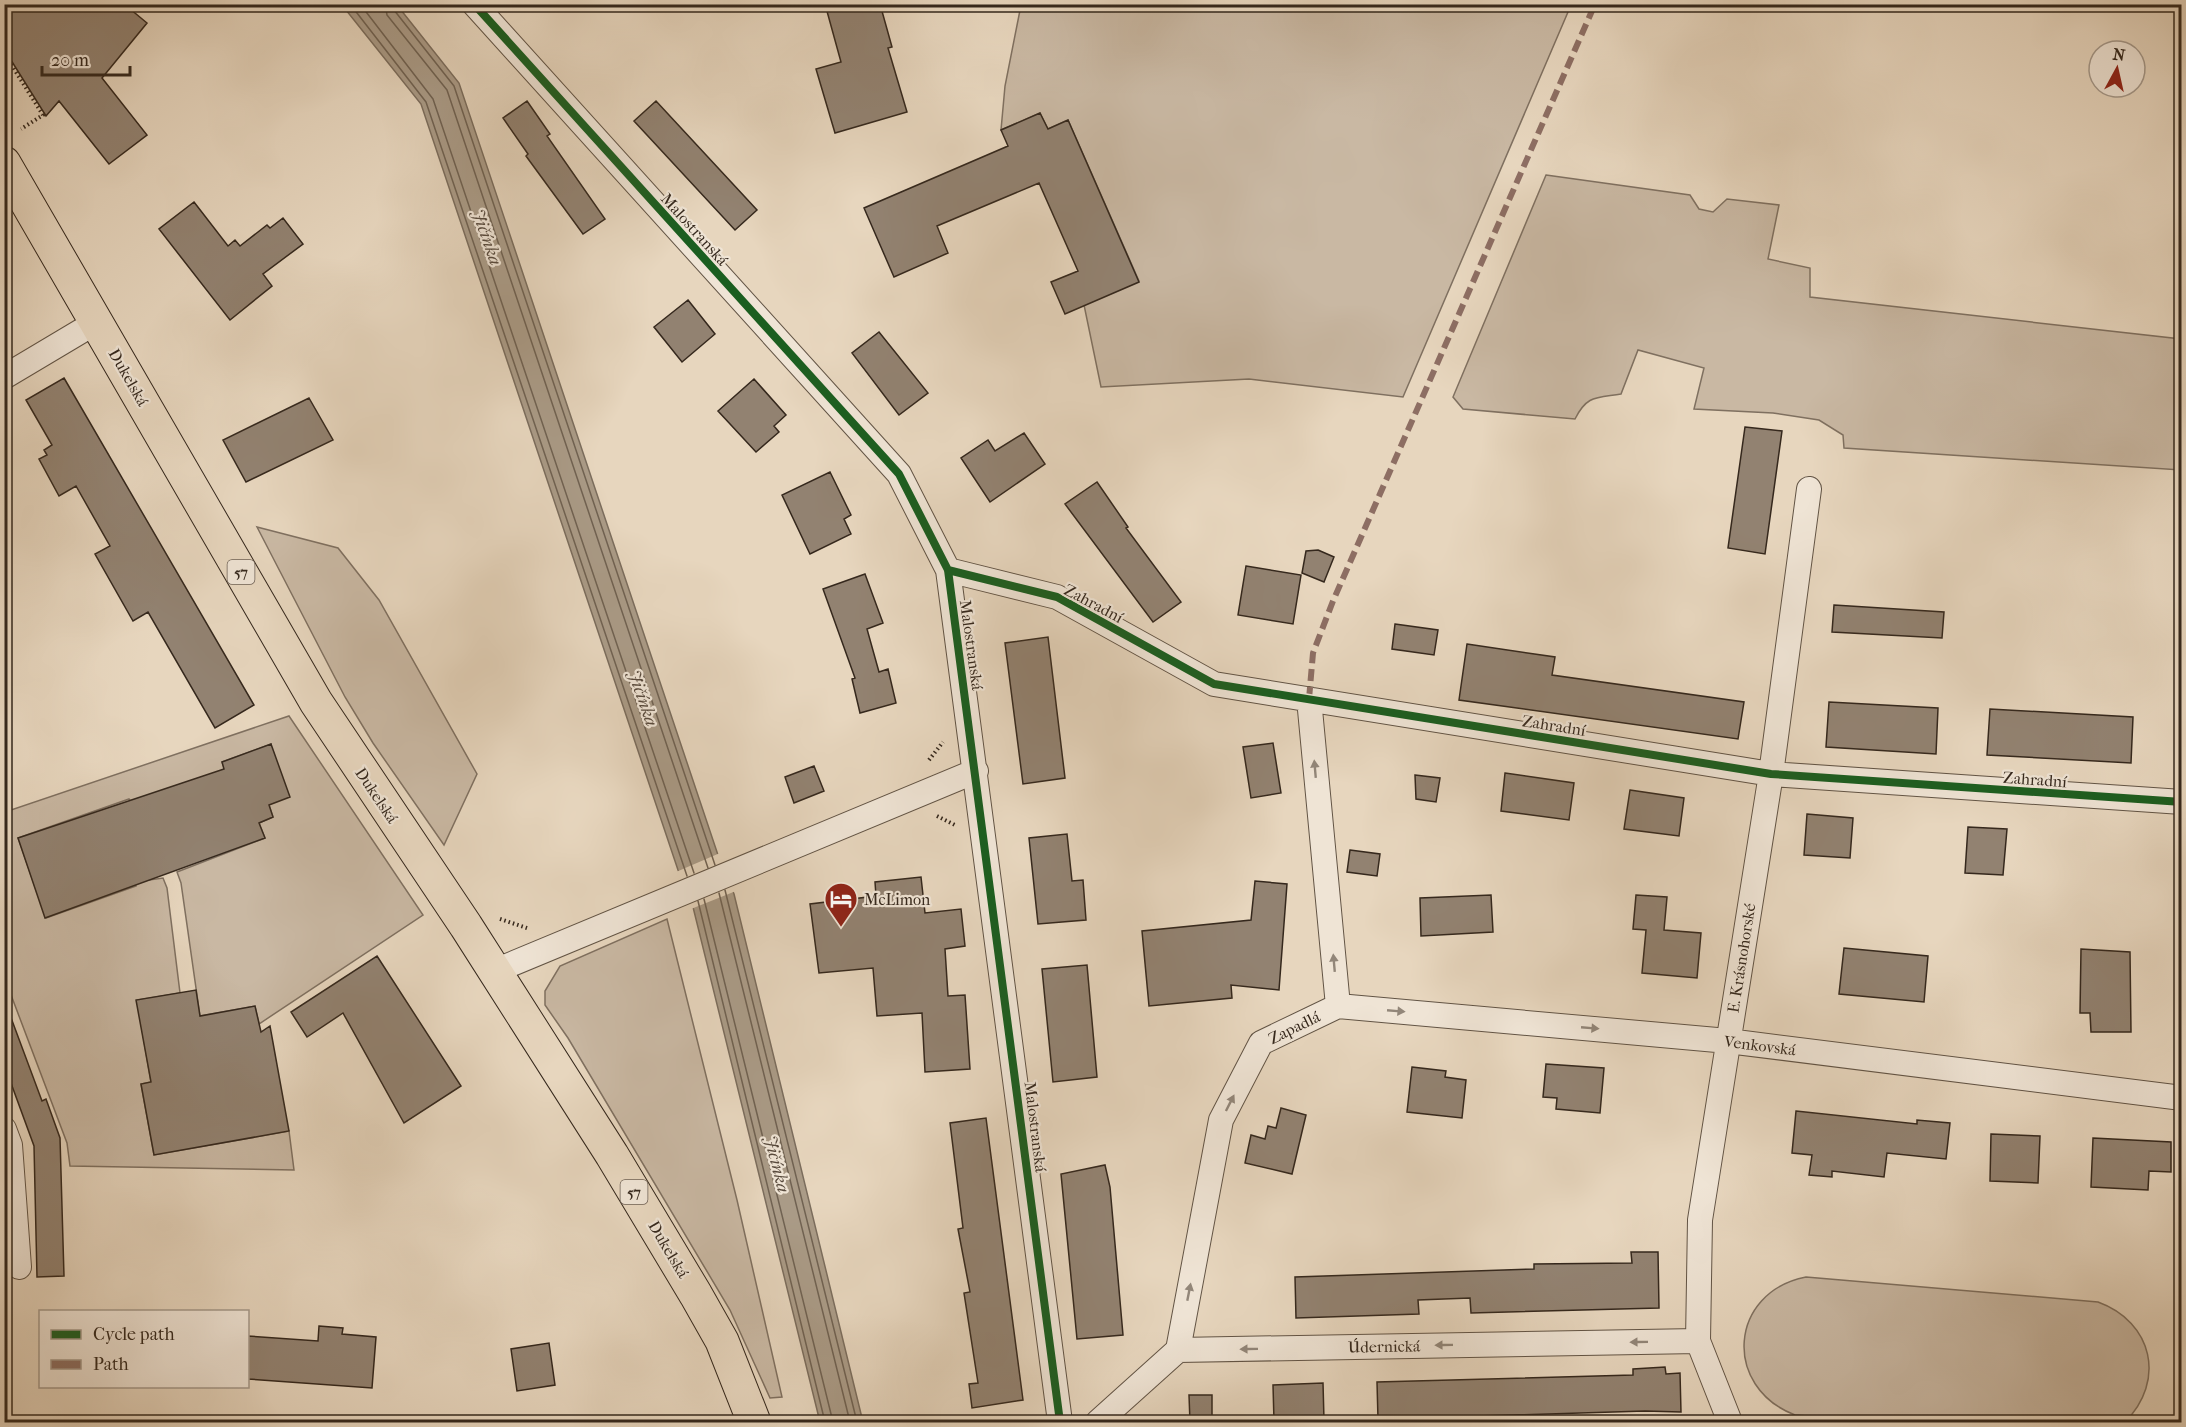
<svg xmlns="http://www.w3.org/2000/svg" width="2186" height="1427" viewBox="0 0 2186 1427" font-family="'IM FELL French Canon',serif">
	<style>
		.green { fill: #c9b8a3; stroke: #7f7060; stroke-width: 1.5 }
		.water { fill: #aa9b87; stroke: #7b6d5d; stroke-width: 1.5 }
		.pier { fill: #e7d6be }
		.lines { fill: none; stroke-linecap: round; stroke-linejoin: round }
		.shore { stroke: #706252; stroke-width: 1.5 }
		.building { fill: #928271; stroke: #35281d; stroke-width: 1.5 }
		.lane-casing { stroke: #625445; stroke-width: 14 }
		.street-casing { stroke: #625445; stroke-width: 26 }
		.primary-casing { stroke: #35281d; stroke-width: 35 }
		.path { stroke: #35281d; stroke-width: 4; stroke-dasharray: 1.5 3; stroke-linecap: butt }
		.lane { stroke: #efe4d5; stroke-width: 12 }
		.street { stroke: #efe4d5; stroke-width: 24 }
		.primary { stroke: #e7d6be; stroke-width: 33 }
		.quiet { stroke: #8d6e63; stroke-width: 6; stroke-dasharray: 12 6; stroke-linecap: butt }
		.cycleway-casing { stroke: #efe4d5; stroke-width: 11 }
		.cycleway { stroke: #1b5e20; stroke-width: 8 }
		.oneway { fill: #928679 }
		.labels { text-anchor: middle; stroke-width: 4.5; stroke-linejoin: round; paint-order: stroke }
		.shield { fill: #efe4d5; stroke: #6d6054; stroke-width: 1.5 }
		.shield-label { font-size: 15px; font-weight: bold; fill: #35281d }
		.street-label { font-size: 16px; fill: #35281d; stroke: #efe4d5 }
		.poi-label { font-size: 16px; fill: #35281d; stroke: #efe4d5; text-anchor: start }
		.water-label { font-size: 18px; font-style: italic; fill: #584a3d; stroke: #efe4d5 }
	</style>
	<rect width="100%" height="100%" fill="#e7d6be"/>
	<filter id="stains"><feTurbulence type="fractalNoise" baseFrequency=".00333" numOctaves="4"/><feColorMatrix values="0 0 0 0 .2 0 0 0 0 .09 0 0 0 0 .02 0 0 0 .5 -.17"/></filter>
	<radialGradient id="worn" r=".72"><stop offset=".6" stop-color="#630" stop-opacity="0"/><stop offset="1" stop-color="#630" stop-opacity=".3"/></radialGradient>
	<!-- green -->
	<path class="green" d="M 1021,5 L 1571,5 L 1403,397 L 1249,379 L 1101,387 L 1084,305 L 1139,281 L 1068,120 L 1048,129 L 1040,113 L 1001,130 L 1005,86 Z
		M 1546,175 L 1690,195 L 1699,209 L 1713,212 L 1727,199 L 1779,205 L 1768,259 L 1810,268 L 1810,297 L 2181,339 L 2181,470 L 1844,448 L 1843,435 L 1819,420 L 1773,413 L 1694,409 L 1704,368 L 1638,350 L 1621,394 C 1596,398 1587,395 1575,419 L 1463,409 L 1453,397 Z
		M 257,527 L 338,548 L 379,600 L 477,774 L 444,845 L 373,743 L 345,697 Z
		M 289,716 L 423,915 L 259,1024 L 255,1006 L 200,1016 L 181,883 L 177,872 L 265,838 L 259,823 L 273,817 L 269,805 L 271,744 L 222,762 L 234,795 L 131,802 L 129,799 L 18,838 L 46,918 L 136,886 L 135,882 L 163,878 L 167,888 L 180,993 L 137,1000 L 151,1082 L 141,1084 L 154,1155 L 289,1131 L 294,1170 L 70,1166 L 67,1143 L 5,979 L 5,812 Z
		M 667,919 L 737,1200 L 782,1397 L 770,1398 L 730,1310 L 568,1038 L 545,1005 L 545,991 L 560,966 Z
		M 1806,1277 L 2098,1302 C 2153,1322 2166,1381 2125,1422 L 1885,1422 L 1795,1415 C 1722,1387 1729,1292 1806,1277 Z"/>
	<!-- water -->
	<path class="water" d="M 342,5 L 397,5 L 459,83 L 718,855 L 734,894 L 863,1422 L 820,1422 L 693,907 L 678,870 L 421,104 Z"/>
	<!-- pier -->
	<path class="pier" d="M 720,853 L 736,891 L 691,909 L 676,872 Z"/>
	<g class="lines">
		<!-- shore -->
		<path class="shore" d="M 350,4 L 426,102 L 687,876
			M 360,4 L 433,99 L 694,873
			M 385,4 L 387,15 L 447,90 L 708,868
			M 392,4 L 394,10 L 454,86 L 715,865
			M 725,890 L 857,1422
			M 719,893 L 850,1422
			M 704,899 L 833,1422
			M 698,901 L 825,1422"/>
	</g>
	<!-- building -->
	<path class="building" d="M 4,4 L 124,4 L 147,23 L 102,78 L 147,135 L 109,164 L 59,101 L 46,116 L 4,49 Z
		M 825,4 L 880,4 L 892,47 L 888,48 L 907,112 L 835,133 L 816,69 L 841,62 Z
		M 527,101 L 550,134 L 547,136 L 605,219 L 583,234 L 526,156 L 528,154 L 503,118 Z
		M 656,101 L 757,210 L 735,230 L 634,121 Z
		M 1040,113 L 1048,129 L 1068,120 L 1139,282 L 1065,314 L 1051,282 L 1078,271 L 1039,183 L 937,226 L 948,253 L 894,277 L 864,208 L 1008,146 L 1001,130 Z
		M 194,202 L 228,246 L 235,240 L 240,246 L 267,225 L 270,228 L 283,218 L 303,244 L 263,274 L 272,286 L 230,320 L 159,229 Z
		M 688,300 L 715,334 L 682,362 L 654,327 Z
		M 879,332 L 928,393 L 899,415 L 852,353 Z
		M 64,378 L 254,705 L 215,728 L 148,612 L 133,621 L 95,554 L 110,546 L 76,486 L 59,496 L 39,459 L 47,455 L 44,450 L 52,445 L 26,400 Z
		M 754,379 L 786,415 L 774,426 L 779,432 L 756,452 L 718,411 Z
		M 309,398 L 333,440 L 246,482 L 223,440 Z
		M 1745,427 L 1782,431 L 1765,554 L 1728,548 Z
		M 1024,433 L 1045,464 L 990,502 L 961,458 L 988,440 L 995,451 Z
		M 830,472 L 851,515 L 844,519 L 851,534 L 810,554 L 782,495 Z
		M 1097,482 L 1128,527 L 1126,528 L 1181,602 L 1153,622 L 1065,504 Z
		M 1318,550 L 1334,557 L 1324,582 L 1302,573 L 1306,551 Z
		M 1246,566 L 1301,575 L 1293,624 L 1238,615 Z
		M 865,574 L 883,623 L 867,629 L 879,672 L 888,669 L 896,703 L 860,713 L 852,679 L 855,678 L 823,589 Z
		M 1834,605 L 1944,612 L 1942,638 L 1832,632 Z
		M 1395,624 L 1438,630 L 1434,655 L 1392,649 Z
		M 1048,637 L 1065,778 L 1023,784 L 1005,643 Z
		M 1467,644 L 1555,657 L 1552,675 L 1744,702 L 1738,739 L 1459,700 Z
		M 1829,702 L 1938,708 L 1936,754 L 1826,747 Z
		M 1990,709 L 2133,717 L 2131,763 L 1987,755 Z
		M 1273,743 L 1281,793 L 1251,798 L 1243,747 Z
		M 271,744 L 290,797 L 269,805 L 273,817 L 259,823 L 265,838 L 45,918 L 18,838 L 224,769 L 222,762 Z
		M 814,766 L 824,791 L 794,803 L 785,777 Z
		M 1505,773 L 1574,783 L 1569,820 L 1501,811 Z
		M 1415,775 L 1440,778 L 1436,802 L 1416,799 Z
		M 1630,790 L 1684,798 L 1679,836 L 1624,829 Z
		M 1807,814 L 1853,818 L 1850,858 L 1804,855 Z
		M 1968,827 L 2007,829 L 2003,875 L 1965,873 Z
		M 1067,834 L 1072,881 L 1083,880 L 1086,920 L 1038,924 L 1029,838 Z
		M 1350,850 L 1380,854 L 1377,876 L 1347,872 Z
		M 921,877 L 925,913 L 961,909 L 965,946 L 945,949 L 948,996 L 965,995 L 970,1069 L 925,1072 L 922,1013 L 877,1016 L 873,968 L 819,973 L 810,904 L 876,896 L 875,882 Z
		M 1255,881 L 1287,884 L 1279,990 L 1231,985 L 1232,998 L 1149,1006 L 1142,931 L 1251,920 Z
		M 1491,895 L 1493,932 L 1421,936 L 1420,898 Z
		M 1636,895 L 1667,897 L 1664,930 L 1701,933 L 1697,978 L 1642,973 L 1646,930 L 1633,929 Z
		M 1844,948 L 1928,956 L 1924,1002 L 1839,994 Z
		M 2081,949 L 2130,952 L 2131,1032 L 2091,1032 L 2090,1013 L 2080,1013 Z
		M 377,956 L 461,1086 L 404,1123 L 343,1013 L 307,1037 L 291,1012 Z
		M 1087,965 L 1097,1077 L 1053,1082 L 1042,969 Z
		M 196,990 L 200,1016 L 255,1006 L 261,1032 L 270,1026 L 289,1131 L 154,1155 L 141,1084 L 151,1082 L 136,1000 Z
		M 7,1007 L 42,1101 L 46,1099 L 60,1138 L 64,1276 L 37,1277 L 34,1146 L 4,1064 L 4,1008 Z
		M 1546,1064 L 1604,1068 L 1600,1113 L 1556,1109 L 1557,1098 L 1543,1097 Z
		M 1412,1067 L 1446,1071 L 1445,1077 L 1466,1080 L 1462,1118 L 1407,1112 Z
		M 1281,1108 L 1306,1115 L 1292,1174 L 1245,1163 L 1251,1135 L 1265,1139 L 1268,1126 L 1276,1128 Z
		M 1796,1111 L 1917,1124 L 1917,1120 L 1950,1123 L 1946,1159 L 1887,1153 L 1884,1177 L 1832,1171 L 1832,1177 L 1809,1175 L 1812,1155 L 1792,1153 Z
		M 986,1118 L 1023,1400 L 972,1408 L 969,1384 L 978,1383 L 964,1293 L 970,1292 L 958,1229 L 963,1228 L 950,1123 Z
		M 1991,1134 L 2040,1136 L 2038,1183 L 1990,1181 Z
		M 2093,1138 L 2171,1142 L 2171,1172 L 2149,1171 L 2148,1190 L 2091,1187 Z
		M 1105,1165 L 1110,1187 L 1123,1335 L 1077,1339 L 1061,1174 Z
		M 1631,1252 L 1658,1252 L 1659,1308 L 1471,1313 L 1470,1298 L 1418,1300 L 1419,1314 L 1296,1318 L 1295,1277 L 1534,1269 L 1534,1264 L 1632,1263 Z
		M 319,1326 L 343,1328 L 342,1334 L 376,1337 L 372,1388 L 248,1379 L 248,1336 L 318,1341 Z
		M 549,1343 L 555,1385 L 517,1391 L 511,1349 Z
		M 1665,1367 L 1666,1374 L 1680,1373 L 1681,1412 L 1645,1411 L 1378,1419 L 1377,1382 L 1633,1375 L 1633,1369 Z
		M 1323,1383 L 1324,1420 L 1274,1421 L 1273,1385 Z
		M 1189,1395 L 1212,1395 L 1212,1422 L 1190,1422 Z"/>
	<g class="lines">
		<!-- lane casing -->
		<g class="lane-casing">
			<path id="lane" d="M 4,114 L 4,117"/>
		</g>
		<!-- street casing -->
		<g class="street-casing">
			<path id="street" d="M 474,4 L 899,474 L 948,570 L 1060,1422
				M 4,377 L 98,321
				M 948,570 L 1057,597 L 1214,684 L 1771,774 L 2182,802
				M 495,971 L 976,771
				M 1338,1006 L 1728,1041 L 2182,1098
				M 4,1129 L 10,1145 L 19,1267
				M 1178,1350 L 1221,1120 L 1261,1043 L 1338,1006 L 1309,699
				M 1098,1422 L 1178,1350 L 1698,1341
				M 1730,1422 L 1698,1341 L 1700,1220 L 1771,774 L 1809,489"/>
		</g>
		<!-- primary casing -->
		<g class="primary-casing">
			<path id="primary" d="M 4,163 L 316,702 L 466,926 L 612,1155 L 696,1295 L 722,1341 L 754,1422"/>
		</g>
		<!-- path -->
		<path class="path" d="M 4,53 L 43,115 L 21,129
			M 929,760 L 943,742
			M 937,816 L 955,825
			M 500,919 L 527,928"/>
		<!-- lane -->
		<use href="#lane" class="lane"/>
		<!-- street -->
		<use href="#street" class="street"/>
		<!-- primary -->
		<use href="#primary" class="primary"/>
		<!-- quiet -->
		<path class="quiet" d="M 1309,699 L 1313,653 L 1333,601 L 1595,4"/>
		<!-- cycleway casing -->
		<g class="cycleway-casing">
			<path id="cycleway" d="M 474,4 L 899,474 L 948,570 L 1060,1422
				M 948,570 L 1057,597 L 1214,684 L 1771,774 L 2182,802"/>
		</g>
		<!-- cycleway -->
		<use href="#cycleway" class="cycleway"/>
	</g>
	<!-- one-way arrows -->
	<defs><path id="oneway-solid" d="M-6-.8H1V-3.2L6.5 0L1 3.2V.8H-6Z" transform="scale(1.5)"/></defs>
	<g class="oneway">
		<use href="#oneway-solid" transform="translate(1315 769) rotate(-95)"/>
		<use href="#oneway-solid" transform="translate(1334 963) rotate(-95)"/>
		<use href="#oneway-solid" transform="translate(1396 1011) rotate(5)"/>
		<use href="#oneway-solid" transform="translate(1590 1028) rotate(5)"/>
		<use href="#oneway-solid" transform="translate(1230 1103) rotate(-63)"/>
		<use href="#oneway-solid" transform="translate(1189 1292) rotate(-79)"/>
		<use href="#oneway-solid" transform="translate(1639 1342) rotate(179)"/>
		<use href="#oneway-solid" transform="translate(1444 1345) rotate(179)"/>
		<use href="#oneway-solid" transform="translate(1249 1349) rotate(179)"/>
	</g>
	<!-- icons -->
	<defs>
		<g id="hotel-pin" transform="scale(1.725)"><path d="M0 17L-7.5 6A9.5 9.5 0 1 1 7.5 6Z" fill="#8f2418" stroke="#efe4d5"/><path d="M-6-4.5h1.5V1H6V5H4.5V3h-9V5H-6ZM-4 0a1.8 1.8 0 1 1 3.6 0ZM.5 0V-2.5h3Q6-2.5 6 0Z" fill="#fff"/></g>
	</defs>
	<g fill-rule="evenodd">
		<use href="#hotel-pin" x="841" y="899"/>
	</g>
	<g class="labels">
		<!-- shield labels -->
		<g class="shield">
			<rect x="227.5" y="560" width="27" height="24" rx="4.5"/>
			<rect x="620.5" y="1180" width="27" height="24" rx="4.5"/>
		</g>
		<g class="shield-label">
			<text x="241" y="577">57</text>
			<text x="634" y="1197">57</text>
		</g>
		<!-- street labels -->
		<g class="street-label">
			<text transform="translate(695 229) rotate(48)" y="6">Malostranská</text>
			<text transform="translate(129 377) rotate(60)" y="6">Dukelská</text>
			<text transform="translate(1094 603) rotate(28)" y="6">Zahradní</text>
			<text transform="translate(972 645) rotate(82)" y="6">Malostranská</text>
			<text transform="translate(1554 725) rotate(9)" y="6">Zahradní</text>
			<text transform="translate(2035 779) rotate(4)" y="6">Zahradní</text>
			<text transform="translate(377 795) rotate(56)" y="6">Dukelská</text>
			<text transform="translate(1741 958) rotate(-81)" y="6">E. Krásnohorské</text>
			<text transform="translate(1294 1027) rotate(-26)" y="6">Zapadlá</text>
			<text transform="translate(1760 1045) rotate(7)" y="6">Venkovská</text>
			<text transform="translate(1036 1127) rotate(83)" y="6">Malostranská</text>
			<text transform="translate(669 1249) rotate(59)" y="6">Dukelská</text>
			<text transform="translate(1384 1346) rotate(-1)" y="6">Údernická</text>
		</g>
		<!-- poi labels -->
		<g class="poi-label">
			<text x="864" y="905">McLimon</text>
		</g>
		<!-- water labels -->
		<g class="water-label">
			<text transform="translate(487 237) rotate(71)" y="6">Jičínka</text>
			<text transform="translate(643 698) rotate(71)" y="6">Jičínka</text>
			<text transform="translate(777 1164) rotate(76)" y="6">Jičínka</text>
		</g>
	</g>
	<!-- margin -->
	<rect width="2186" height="1427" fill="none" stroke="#e7d6be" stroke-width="24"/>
	<rect x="6" y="6" width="2174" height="1415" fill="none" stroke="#35281d" stroke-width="3"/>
	<rect x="12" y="12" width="2162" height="1403" fill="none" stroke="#35281d" stroke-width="1.5"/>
	<!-- legend -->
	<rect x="39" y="1310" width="210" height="78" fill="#efe4d5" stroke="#a5998b" stroke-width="1.5"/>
	<rect x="51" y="1330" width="30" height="9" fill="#1b5e20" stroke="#a5998b" stroke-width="1.5"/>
	<text x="93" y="1340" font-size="18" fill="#35281d">Cycle path</text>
	<rect x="51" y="1360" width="30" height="9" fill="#8d6e63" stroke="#a5998b" stroke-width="1.5"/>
	<text x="93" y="1370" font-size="18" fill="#35281d">Path</text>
	<!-- north arrow -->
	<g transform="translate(2117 69) rotate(8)"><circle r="28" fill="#efe4d5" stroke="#a5998b" stroke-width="1.5"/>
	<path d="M0-4.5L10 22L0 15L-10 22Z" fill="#8f2418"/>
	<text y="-9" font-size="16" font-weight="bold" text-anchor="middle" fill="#35281d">N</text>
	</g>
	<!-- scale -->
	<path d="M42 66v9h88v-9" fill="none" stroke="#35281d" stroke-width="3"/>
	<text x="51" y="66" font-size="18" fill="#35281d" stroke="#efe4d5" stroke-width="4.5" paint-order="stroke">20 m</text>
	<rect width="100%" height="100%" filter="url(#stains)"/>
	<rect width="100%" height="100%" fill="url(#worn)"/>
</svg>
